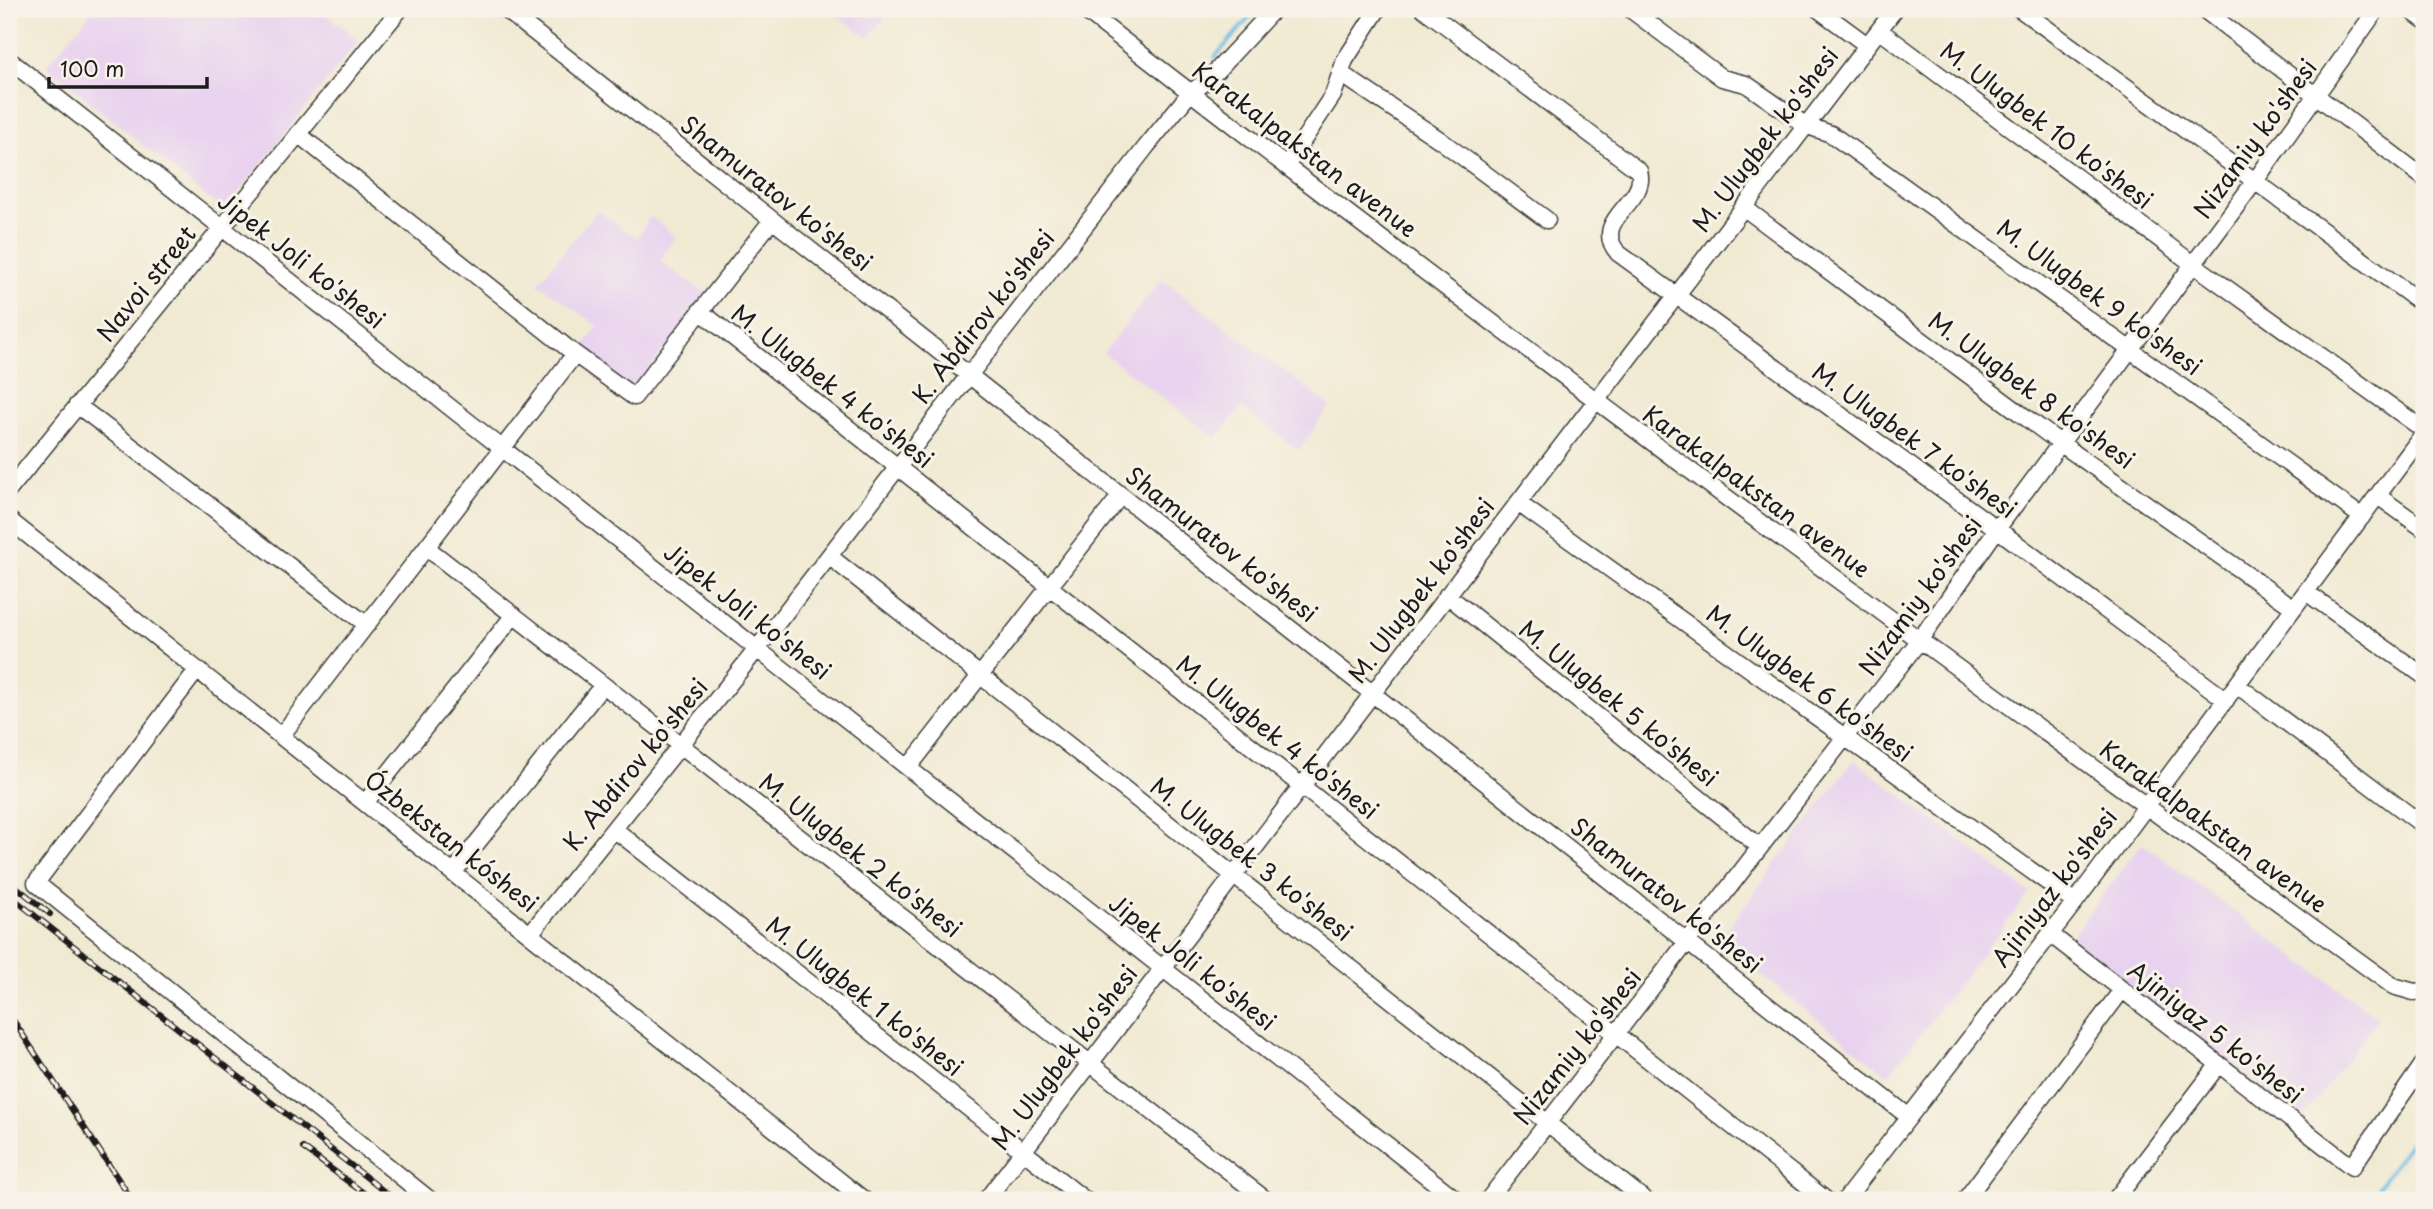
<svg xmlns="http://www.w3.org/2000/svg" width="2433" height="1209" viewBox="0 0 2433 1209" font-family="'Playpen Sans',sans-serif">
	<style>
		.built { fill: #e8d2ef }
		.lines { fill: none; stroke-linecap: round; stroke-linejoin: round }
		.stream { stroke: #65b9e1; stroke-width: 3.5 }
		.minor-casing { stroke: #3c3b37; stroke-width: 19 }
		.minor { stroke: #fff; stroke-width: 16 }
		.rail-casing { stroke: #1c1c1c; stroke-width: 6 }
		.rail { stroke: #f7f3e8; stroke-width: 3.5; stroke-dasharray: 10; stroke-linecap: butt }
		.labels { text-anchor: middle; stroke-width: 6; stroke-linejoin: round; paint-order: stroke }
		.street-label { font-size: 24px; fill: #1c1c1c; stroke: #f7f3e8 }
	</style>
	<rect width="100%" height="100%" fill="#f7f3e8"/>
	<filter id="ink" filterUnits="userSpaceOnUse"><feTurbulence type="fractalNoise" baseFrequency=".0143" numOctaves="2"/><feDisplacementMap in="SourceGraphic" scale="14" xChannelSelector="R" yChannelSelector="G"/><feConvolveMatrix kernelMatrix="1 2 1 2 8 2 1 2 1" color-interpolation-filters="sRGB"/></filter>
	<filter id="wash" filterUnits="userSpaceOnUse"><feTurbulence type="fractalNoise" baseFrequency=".00686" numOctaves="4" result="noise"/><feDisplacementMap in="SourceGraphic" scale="28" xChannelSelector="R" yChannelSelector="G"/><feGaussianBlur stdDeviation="1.57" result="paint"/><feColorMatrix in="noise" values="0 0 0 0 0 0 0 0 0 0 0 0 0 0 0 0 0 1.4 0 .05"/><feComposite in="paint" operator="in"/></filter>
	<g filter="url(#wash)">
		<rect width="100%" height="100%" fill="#f1ead3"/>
		<!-- built -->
		<path class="built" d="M 94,9 L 319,9 L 359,40 L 224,211 L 46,66 Z
			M 828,9 L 892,9 L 869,38 Z
			M 597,211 L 637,238 L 650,216 L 676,237 L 660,261 L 707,294 L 634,389 L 582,349 L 598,326 L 538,283 Z
			M 1162,279 L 1330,406 L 1299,450 L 1241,407 L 1216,438 L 1103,353 Z
			M 1854,760 L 2030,893 L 1888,1075 L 1718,941 Z
			M 2142,843 L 2378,1018 L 2304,1117 L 2068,941 Z"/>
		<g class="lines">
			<!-- stream -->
			<path class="stream" d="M 1215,57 L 1257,9
				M 2369,1200 L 2424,1124"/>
		</g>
	</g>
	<g filter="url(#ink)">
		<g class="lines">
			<!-- minor casing -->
			<g class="minor-casing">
				<path id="minor" d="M 505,9 L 1909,1117
					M 1083,9 C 1512,344 1952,665 2393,986 L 2414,992 L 2424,991
					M 1424,9 L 1639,171 C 1649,203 1589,219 1618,253 L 1997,529 L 2226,700
					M 1630,9 L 1722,78 L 1746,84 L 1805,125 L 1831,134 L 2362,517
					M 1818,9 L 1867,45
					M 2020,9 L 2424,305
					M 2203,9 L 2424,178
					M 2409,9 L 2424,20
					M 1879,30 L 2193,264 L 2424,430
					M 9,60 L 1457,1200
					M 1340,73 L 1440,140 L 1547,220
					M 298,134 L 575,354 L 634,397 L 772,220
					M 1286,166 L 1333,95 L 1345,60 L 1378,9
					M 1743,207 L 2060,443 L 2294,608
					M 700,311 L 1826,1200
					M 77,405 L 367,625
					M 9,490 L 400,9
					M 2378,496 L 2424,529
					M 1518,503 L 2075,902
					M 9,520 L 864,1200
					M 427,548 L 1266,1200
					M 829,556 L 1645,1200
					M 2306,592 L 2424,676
					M 1447,595 L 1760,847
					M 197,670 L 36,883 L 430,1200
					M 2237,685 L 2424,826
					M 281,736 L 575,354
					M 908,768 L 1121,495
					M 365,803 L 514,615
					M 614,829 L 1085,1200
					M 453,873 L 603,685
					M 530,934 L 757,649 L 1146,147 L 1190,93 L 1208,80 L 1274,9
					M 2050,934 L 2352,1167 L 2424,1063
					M 986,1200 L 1895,9
					M 1488,1200 L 1919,641 L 1997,529 L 2255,181 L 2377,9
					M 1845,1200 L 2075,902 L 2424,433
					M 1965,1200 L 2122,990
					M 2115,1200 L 2219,1064"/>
			</g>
			<!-- minor -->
			<use href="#minor" class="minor"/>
			<!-- rail casing -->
			<g class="rail-casing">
				<path id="rail" d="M 9,881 L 50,914
					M 9,895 L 395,1200
					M 9,1014 L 132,1200
					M 9,1103 L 9,1114
					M 303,1148 L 373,1200"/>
			</g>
			<!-- rail -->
			<use href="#rail" class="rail"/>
		</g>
	</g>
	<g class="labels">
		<!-- street labels -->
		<g class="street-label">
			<text transform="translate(2046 126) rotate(37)" y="8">M. Ulugbek 10 ko'shesi</text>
			<text transform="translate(2256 139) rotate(-54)" y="8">Nizamiy ko'shesi</text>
			<text transform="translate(1766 140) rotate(-53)" y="8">M. Ulugbek ko'shesi</text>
			<text transform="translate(1304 150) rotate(37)" y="8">Karakalpakstan avenue</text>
			<text transform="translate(776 194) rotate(38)" y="8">Shamuratov ko'shesi</text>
			<text transform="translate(301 261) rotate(38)" y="8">Jipek Joli ko'shesi</text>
			<text transform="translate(147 284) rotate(-51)" y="8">Navoi street</text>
			<text transform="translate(2099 298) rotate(36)" y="8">M. Ulugbek 9 ko'shesi</text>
			<text transform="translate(984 317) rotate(-52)" y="8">K. Abdirov ko'shesi</text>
			<text transform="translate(832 387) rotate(38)" y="8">M. Ulugbek 4 ko'shesi</text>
			<text transform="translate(2031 391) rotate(36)" y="8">M. Ulugbek 8 ko'shesi</text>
			<text transform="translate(1914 441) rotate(36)" y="8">M. Ulugbek 7 ko'shesi</text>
			<text transform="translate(1756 492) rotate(36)" y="8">Karakalpakstan avenue</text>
			<text transform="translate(1221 545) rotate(38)" y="8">Shamuratov ko'shesi</text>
			<text transform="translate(1422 591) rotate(-53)" y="8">M. Ulugbek ko'shesi</text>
			<text transform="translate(1921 596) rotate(-54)" y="8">Nizamiy ko'shesi</text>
			<text transform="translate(747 612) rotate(38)" y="8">Jipek Joli ko'shesi</text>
			<text transform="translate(1809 684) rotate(36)" y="8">M. Ulugbek 6 ko'shesi</text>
			<text transform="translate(1618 704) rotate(39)" y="8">M. Ulugbek 5 ko'shesi</text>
			<text transform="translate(1277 738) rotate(38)" y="8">M. Ulugbek 4 ko'shesi</text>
			<text transform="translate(636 765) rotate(-51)" y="8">K. Abdirov ko'shesi</text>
			<text transform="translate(2213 827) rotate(36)" y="8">Karakalpakstan avenue</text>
			<text transform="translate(451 842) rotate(38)" y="8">Ózbekstan kóshesi</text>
			<text transform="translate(860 856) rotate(38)" y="8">M. Ulugbek 2 ko'shesi</text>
			<text transform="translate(1251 860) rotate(38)" y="8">M. Ulugbek 3 ko'shesi</text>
			<text transform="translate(2055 888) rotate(-53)" y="8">Ajiniyaz ko'shesi</text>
			<text transform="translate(1666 896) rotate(38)" y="8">Shamuratov ko'shesi</text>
			<text transform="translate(1192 963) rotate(38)" y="8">Jipek Joli ko'shesi</text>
			<text transform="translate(864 997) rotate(38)" y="8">M. Ulugbek 1 ko'shesi</text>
			<text transform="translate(2215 1033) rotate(38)" y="8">Ajiniyaz 5 ko'shesi</text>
			<text transform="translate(1578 1047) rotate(-52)" y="8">Nizamiy ko'shesi</text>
			<text transform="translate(1065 1058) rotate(-53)" y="8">M. Ulugbek ko'shesi</text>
		</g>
	</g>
	<!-- margin -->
	<rect width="2433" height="1209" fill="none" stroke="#f7f3e8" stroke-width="35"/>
	<!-- scale -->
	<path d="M49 77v10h158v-10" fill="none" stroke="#1c1c1c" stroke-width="3.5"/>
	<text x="60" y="77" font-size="21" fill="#1c1c1c" stroke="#f7f3e8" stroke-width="5" paint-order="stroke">100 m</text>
</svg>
